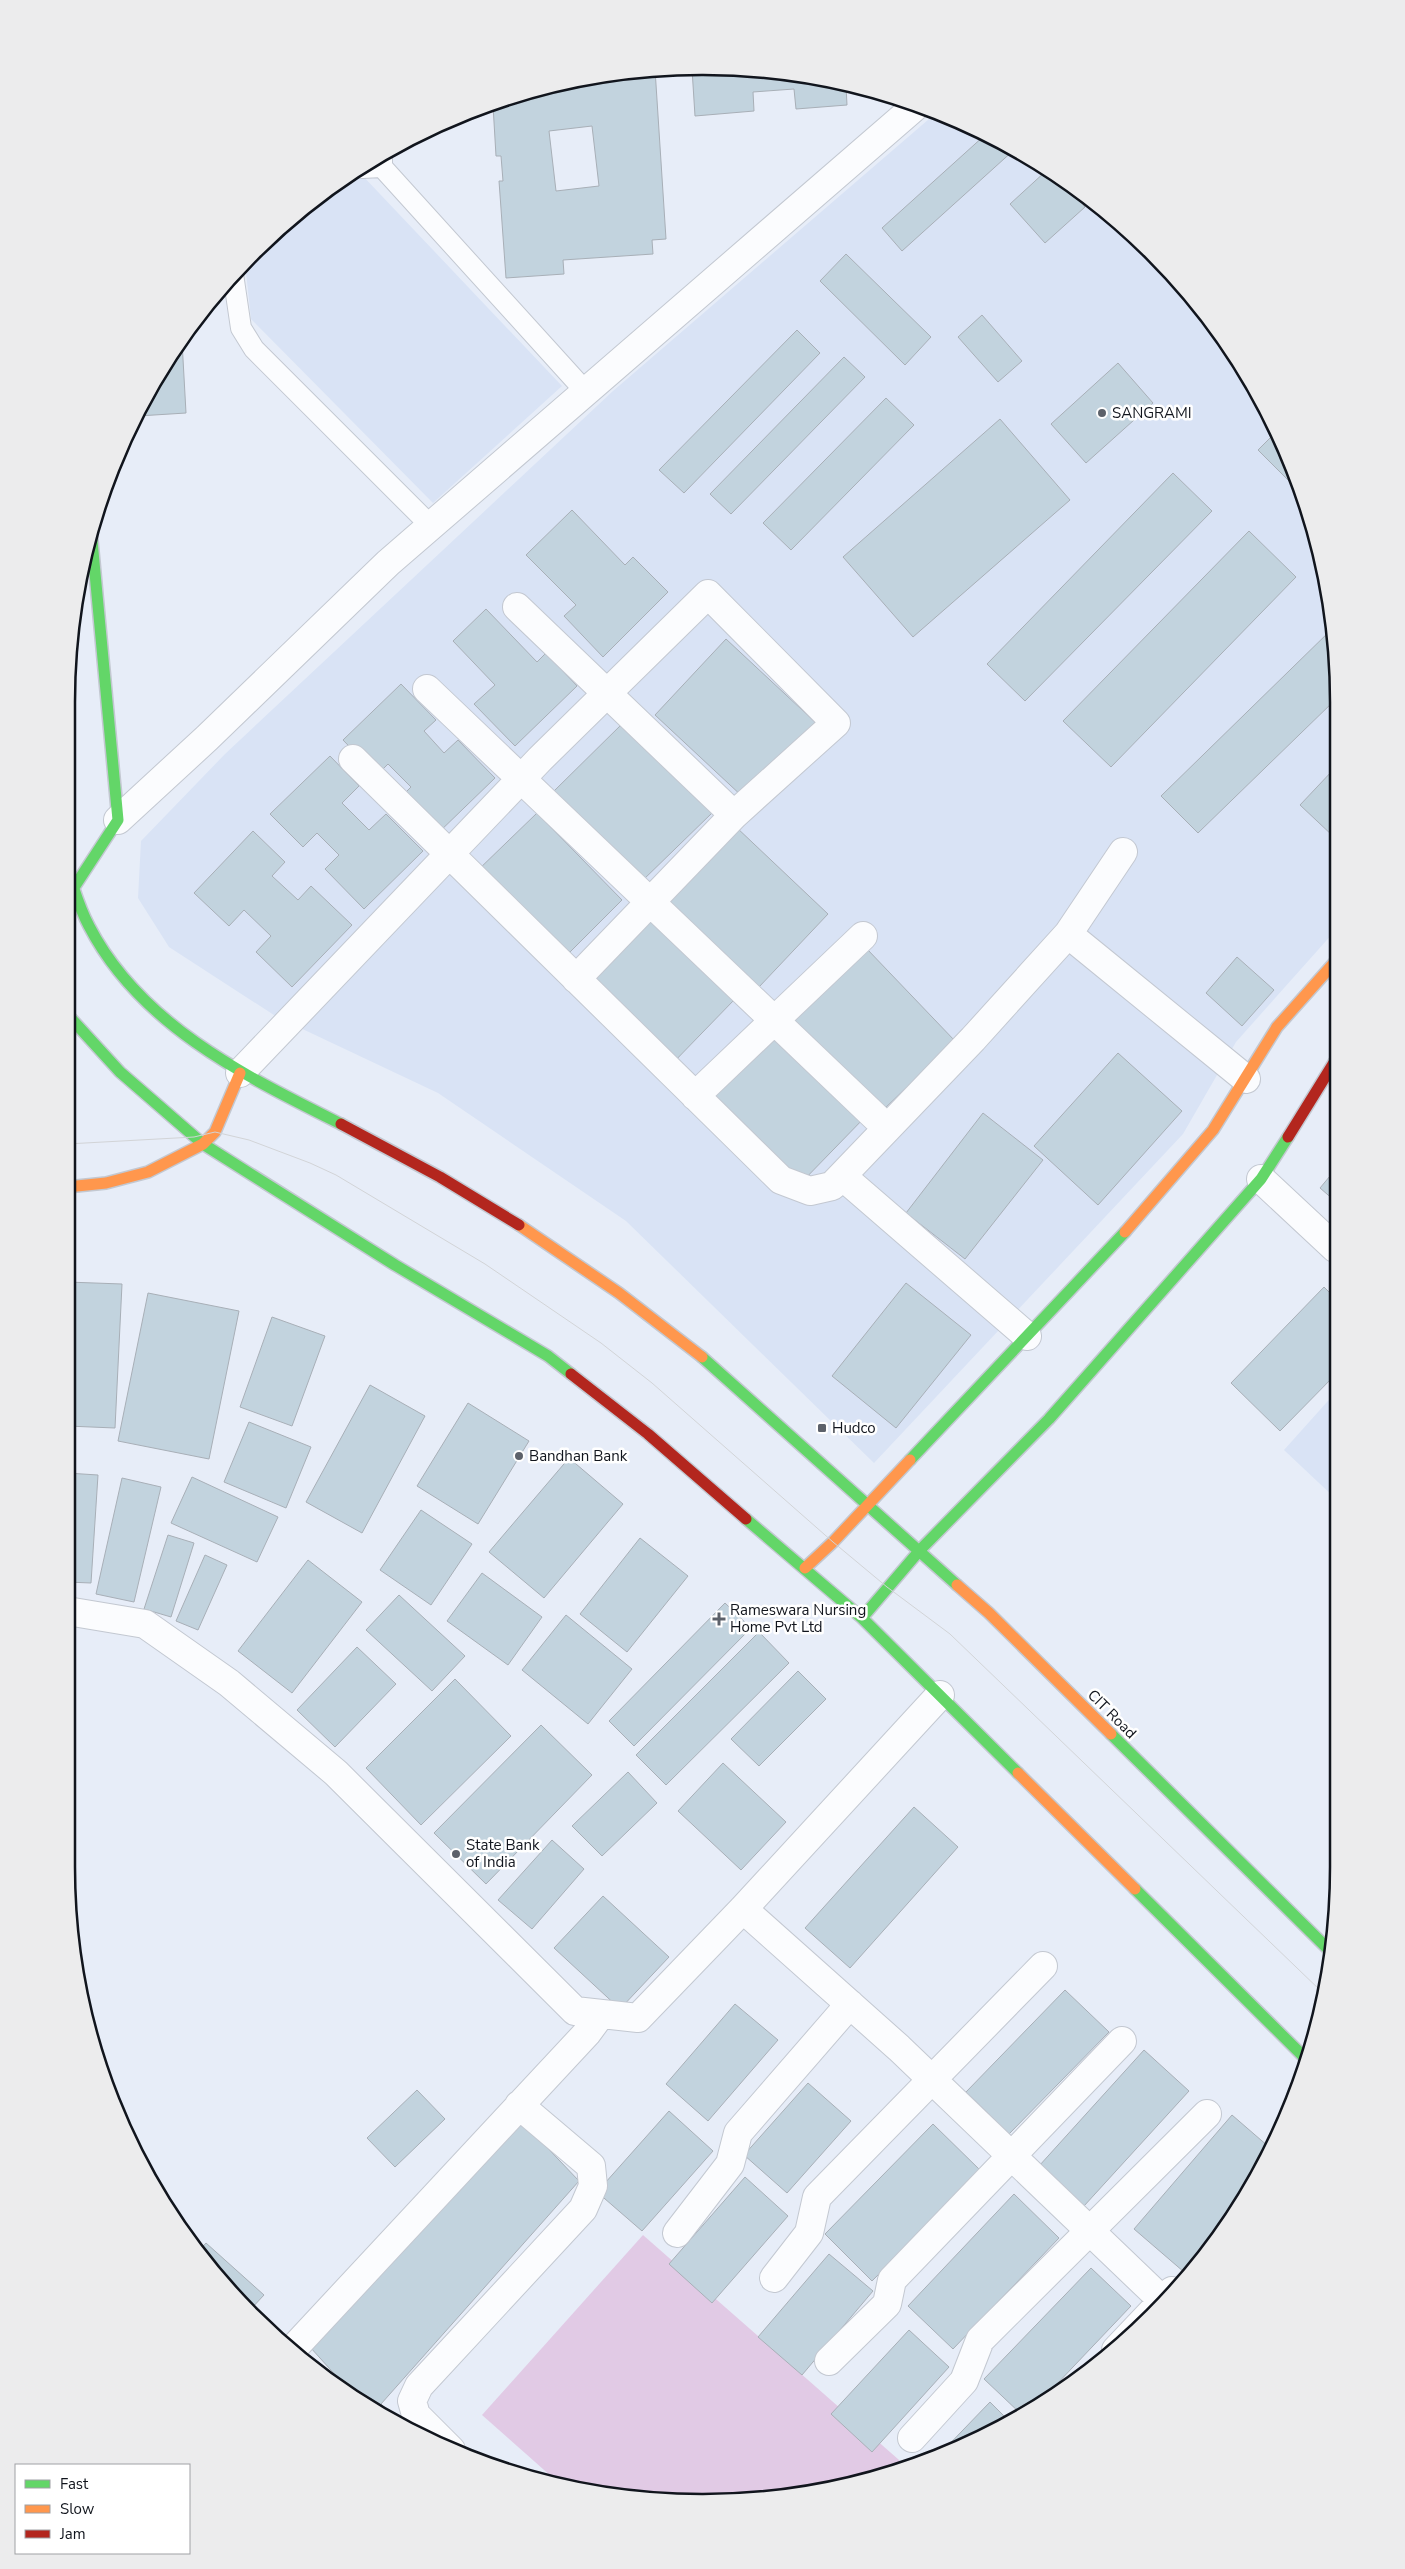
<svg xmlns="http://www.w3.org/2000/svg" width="1405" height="2569" viewBox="0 0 1405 2569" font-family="'Nunito Sans',sans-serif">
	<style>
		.built { fill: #d9e3f5 }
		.green { fill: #e1cae5 }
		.building { fill: #c2d3de; stroke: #a8afb7; fill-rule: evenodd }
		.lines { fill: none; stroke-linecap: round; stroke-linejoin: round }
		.lane-casing { stroke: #c3c8d1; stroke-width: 22 }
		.street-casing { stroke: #c3c8d1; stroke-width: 30 }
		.fast-casing { stroke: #c3c8d1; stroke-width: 14 }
		.slow-casing { stroke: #c3c8d1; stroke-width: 14 }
		.jam-casing { stroke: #c3c8d1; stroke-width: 14 }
		.lane { stroke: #fbfcfe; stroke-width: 20 }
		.street { stroke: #fbfcfe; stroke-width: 28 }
		.fast { stroke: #63d668; stroke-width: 11 }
		.slow { stroke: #ff974d; stroke-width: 11 }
		.jam { stroke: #b3261e; stroke-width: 11 }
		.tram { stroke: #d2d4d7; stroke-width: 1 }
		.poi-dot { fill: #5c616a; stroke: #fff; stroke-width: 2 }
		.labels { text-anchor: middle; stroke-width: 5; stroke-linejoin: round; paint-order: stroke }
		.poi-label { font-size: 15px; fill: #11151d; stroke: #fff; text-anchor: start }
		.street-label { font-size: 15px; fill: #11151d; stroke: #fff }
		.rim { fill: none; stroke: #11151d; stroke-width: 2.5 }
	</style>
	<rect width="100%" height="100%" fill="#e7edf8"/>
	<!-- built -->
	<path class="built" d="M 936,113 L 1020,151 L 1152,252 L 1232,349 L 1305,498 L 1333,620 L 1334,932 L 1236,1042 L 1183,1134 L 874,1463 L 626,1221 L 438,1093 L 277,1017 L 169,947 L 138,898 L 141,841 L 225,754 L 613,391 Z
		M 361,174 L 562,386 L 433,503 L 251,319 L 245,263 L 315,198 L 350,176 Z
		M 1336,1392 L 1336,1499 L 1284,1450 Z"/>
	<!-- green -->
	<path class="green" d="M 643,2235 L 907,2467 L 867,2481 L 744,2501 L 661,2501 L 561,2485 L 482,2415 Z"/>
	<!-- building -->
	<path class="building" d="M 655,69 L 666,239 L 652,240 L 653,254 L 563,260 L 564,274 L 506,278 L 499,181 L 503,181 L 501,156 L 496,156 L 493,105 L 538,88 ZM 592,126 L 599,186 L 556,191 L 549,131 Z
		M 692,69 L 785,72 L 846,86 L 847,105 L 796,109 L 794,89 L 753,92 L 754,111 L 695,116 Z
		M 985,135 L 1015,149 L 902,251 L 882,228 Z
		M 1046,171 L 1066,186 L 1085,207 L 1045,243 L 1010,204 Z
		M 846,254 L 931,337 L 905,365 L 820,281 Z
		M 982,315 L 1022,361 L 998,382 L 958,337 Z
		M 797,330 L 820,353 L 684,493 L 659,470 Z
		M 182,341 L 186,413 L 138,416 L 151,385 Z
		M 844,357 L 865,377 L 731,514 L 710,494 Z
		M 1118,363 L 1153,403 L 1086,463 L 1051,424 Z
		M 886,398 L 914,425 L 791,550 L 763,523 Z
		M 1000,419 L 1070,500 L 913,637 L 843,557 Z
		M 1274,434 L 1304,496 L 1258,450 Z
		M 1173,473 L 1212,511 L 1025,701 L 987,664 Z
		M 572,510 L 625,565 L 633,557 L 668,592 L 603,657 L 564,616 L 576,605 L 526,555 Z
		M 1249,531 L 1296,577 L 1111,767 L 1063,721 Z
		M 486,609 L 537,662 L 546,653 L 577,686 L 515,746 L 474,704 L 495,685 L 453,641 Z
		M 1333,628 L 1334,701 L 1198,833 L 1161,796 Z
		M 726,639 L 815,722 L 744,798 L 655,715 Z
		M 401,684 L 436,720 L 424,731 L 444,753 L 458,740 L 495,778 L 435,836 L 399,799 L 411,787 L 388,764 L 377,775 L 343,740 Z
		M 624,722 L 712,813 L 641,882 L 553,792 Z
		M 330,756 L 359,786 L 342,803 L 369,830 L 386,814 L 423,851 L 364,909 L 325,869 L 339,855 L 317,833 L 303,847 L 270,814 Z
		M 1334,769 L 1334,837 L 1300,805 Z
		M 537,813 L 622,900 L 563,959 L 476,872 Z
		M 735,826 L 828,914 L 759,987 L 666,898 Z
		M 253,831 L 285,862 L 272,876 L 298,900 L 311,886 L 352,925 L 292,987 L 256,952 L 271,936 L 244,910 L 229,926 L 194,893 Z
		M 648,916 L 734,1000 L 669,1067 L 583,983 Z
		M 867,949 L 955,1041 L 882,1111 L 794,1020 Z
		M 1237,957 L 1274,990 L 1242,1026 L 1206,993 Z
		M 777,1025 L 867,1115 L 798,1186 L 707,1095 Z
		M 1118,1053 L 1182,1111 L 1098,1205 L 1034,1146 Z
		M 983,1113 L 1043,1160 L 965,1259 L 906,1213 Z
		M 1335,1170 L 1335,1201 L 1320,1188 Z
		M 67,1282 L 122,1284 L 115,1428 L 67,1426 Z
		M 906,1283 L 971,1335 L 896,1428 L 832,1376 Z
		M 1324,1287 L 1335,1298 L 1336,1374 L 1280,1431 L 1231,1383 Z
		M 148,1293 L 239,1311 L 209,1459 L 118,1441 Z
		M 272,1317 L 325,1336 L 292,1426 L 240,1407 Z
		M 370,1385 L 425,1416 L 362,1533 L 306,1502 Z
		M 468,1403 L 529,1441 L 478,1524 L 417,1486 Z
		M 249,1422 L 311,1447 L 286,1508 L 224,1482 Z
		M 569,1458 L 623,1504 L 544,1598 L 489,1552 Z
		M 67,1473 L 98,1475 L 91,1583 L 67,1582 Z
		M 192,1477 L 278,1517 L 257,1562 L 171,1523 Z
		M 122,1478 L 161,1487 L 134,1602 L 96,1594 Z
		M 421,1510 L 472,1544 L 431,1605 L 380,1570 Z
		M 168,1535 L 194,1543 L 171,1617 L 144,1609 Z
		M 640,1538 L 688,1576 L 627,1652 L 580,1614 Z
		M 205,1555 L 227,1565 L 198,1630 L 176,1621 Z
		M 308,1560 L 362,1602 L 292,1693 L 238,1651 Z
		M 482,1573 L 542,1617 L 508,1665 L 447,1621 Z
		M 399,1595 L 465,1656 L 432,1691 L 366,1630 Z
		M 725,1603 L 751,1628 L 634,1746 L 609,1721 Z
		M 566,1615 L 632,1669 L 588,1724 L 522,1670 Z
		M 759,1632 L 789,1663 L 666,1785 L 636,1755 Z
		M 357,1647 L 396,1684 L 335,1747 L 297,1710 Z
		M 798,1671 L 826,1699 L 759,1766 L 731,1739 Z
		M 455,1679 L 511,1736 L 421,1825 L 366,1768 Z
		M 541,1725 L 592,1775 L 486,1884 L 434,1833 Z
		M 723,1763 L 786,1822 L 741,1870 L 678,1811 Z
		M 628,1772 L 657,1803 L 602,1856 L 572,1826 Z
		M 914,1807 L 958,1847 L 850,1968 L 805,1928 Z
		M 552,1840 L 584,1869 L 532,1929 L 498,1900 Z
		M 603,1896 L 669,1957 L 620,2009 L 554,1948 Z
		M 1065,1990 L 1109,2032 L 1009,2134 L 966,2092 Z
		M 735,2004 L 778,2040 L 708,2121 L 666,2084 Z
		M 1144,2050 L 1189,2091 L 1084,2206 L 1039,2166 Z
		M 808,2083 L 851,2121 L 787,2193 L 744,2155 Z
		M 417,2090 L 445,2119 L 395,2167 L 367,2138 Z
		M 669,2111 L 713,2151 L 642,2231 L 597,2192 Z
		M 1232,2115 L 1269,2147 L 1254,2184 L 1235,2213 L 1184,2272 L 1134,2229 Z
		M 519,2118 L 579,2181 L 381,2404 L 401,2423 L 358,2400 L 310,2347 Z
		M 933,2124 L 981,2171 L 872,2281 L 825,2234 Z
		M 745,2177 L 788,2216 L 712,2303 L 669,2264 Z
		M 1014,2194 L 1059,2238 L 953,2349 L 908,2306 Z
		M 206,2243 L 264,2295 L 250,2310 L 197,2253 Z
		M 829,2254 L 873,2291 L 802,2375 L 758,2337 Z
		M 1091,2268 L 1131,2306 L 1035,2407 L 1021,2414 L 984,2379 Z
		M 909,2330 L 949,2367 L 872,2452 L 831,2414 Z
		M 990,2402 L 1009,2421 L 936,2458 Z"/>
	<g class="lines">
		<!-- lane casing -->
		<g class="lane-casing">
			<path id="lane" d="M 382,167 L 586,392
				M 362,168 L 382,167 L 382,156
				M 233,274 L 241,328 L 254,349 L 431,526"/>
		</g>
		<!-- street casing -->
		<g class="street-casing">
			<path id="street" d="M 517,607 L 734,815
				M 427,689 L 887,1128
				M 353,759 L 781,1180 L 810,1191 L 832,1186 L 973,1039 L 1068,934 L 1123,852
				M 118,820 L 207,738 L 388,563 L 917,105
				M 1068,934 L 1246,1079
				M 240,1073 L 540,759 L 708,594 L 836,723 L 734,815 L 576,979
				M 695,1096 L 863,936
				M 842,1176 L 1027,1336
				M 1261,1179 L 1335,1248
				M 67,1611 L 145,1624 L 229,1683 L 336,1773 L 575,2011 L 638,2018 L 743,1909 L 940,1695
				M 743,1909 L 899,2048 L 1163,2301
				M 677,2233 L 730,2164 L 738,2133 L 850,2004
				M 774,2278 L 809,2233 L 817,2197 L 1043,1966
				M 1116,2350 L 1172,2291
				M 291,2351 L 587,2033 L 601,2014
				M 829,2361 L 887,2304 L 892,2280 L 1122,2041
				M 912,2438 L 964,2381 L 980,2340 L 1207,2114
				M 451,2450 L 416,2415 L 412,2401 L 419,2386 L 583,2209 L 593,2186 L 591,2166 L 519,2105"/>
		</g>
		<!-- fast casing -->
		<g class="fast-casing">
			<path id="fast" d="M 67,869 C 74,888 79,908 89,926 C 140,1025 245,1076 341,1124
				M 73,889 L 118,820 L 91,530
				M 67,1014 L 120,1072 L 203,1144 L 395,1265 L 548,1356 L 571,1374
				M 702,1357 L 957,1585
				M 910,1460 L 1125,1232
				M 746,1519 L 862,1618 L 1018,1773
				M 862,1618 L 920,1550 L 1049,1419 L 1261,1179 L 1288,1137
				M 1111,1734 L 1330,1951
				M 1135,1889 L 1306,2059"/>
		</g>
		<!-- slow casing -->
		<g class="slow-casing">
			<path id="slow" d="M 67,1187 L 106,1183 L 148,1172 L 203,1144 L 215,1132 L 240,1073
				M 519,1225 L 619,1293 L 702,1357
				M 1125,1232 L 1213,1130 L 1277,1027 L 1334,963
				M 805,1568 L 833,1542 L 910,1460
				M 957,1585 L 989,1613 L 1111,1734
				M 1018,1773 L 1135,1889"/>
		</g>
		<!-- jam casing -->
		<g class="jam-casing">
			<path id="jam" d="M 341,1124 L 440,1177 L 519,1225
				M 1288,1137 L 1335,1061
				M 571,1374 L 648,1434 L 746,1519"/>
		</g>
		<!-- lane -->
		<use href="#lane" class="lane"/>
		<!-- street -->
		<use href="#street" class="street"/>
		<!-- fast -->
		<use href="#fast" class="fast"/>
		<!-- slow -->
		<use href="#slow" class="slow"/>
		<!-- jam -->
		<use href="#jam" class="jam"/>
		<!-- tram -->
		<path class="tram" d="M 67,1144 L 194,1137 L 215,1132 L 249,1140 L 310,1163 L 336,1175 L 485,1264 L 601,1343 L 652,1383 L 833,1542 L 887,1587 L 950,1634 L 1323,1993"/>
	</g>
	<!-- markers -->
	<g class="poi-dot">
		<circle cx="1102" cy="413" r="5"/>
		<rect x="817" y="1423" width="10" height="10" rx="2.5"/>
		<circle cx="519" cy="1456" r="5"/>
		<path d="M716.5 1611.5h5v5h5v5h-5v5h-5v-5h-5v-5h5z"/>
		<circle cx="456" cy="1854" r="5"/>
	</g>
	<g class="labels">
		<!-- poi labels -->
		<g class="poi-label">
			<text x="1112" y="418">SANGRAMI</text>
			<text x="832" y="1433">Hudco</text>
			<text x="529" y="1461">Bandhan Bank</text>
			<text x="730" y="1615">Rameswara Nursing<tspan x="730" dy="17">Home Pvt Ltd</tspan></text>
			<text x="466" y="1850">State Bank<tspan x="466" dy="17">of India</tspan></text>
		</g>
		<!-- street labels -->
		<g class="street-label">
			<text transform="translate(1112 1714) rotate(45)" y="5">CIT Road</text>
		</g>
	</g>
	<!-- crop -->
	<path d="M0 0H1405V2569H0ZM702 75H703A627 627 0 0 1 1330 702V1867A627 627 0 0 1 703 2494H702A627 627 0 0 1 75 1867V702A627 627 0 0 1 702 75Z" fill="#ececed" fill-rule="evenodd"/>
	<path class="rim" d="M702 75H703A627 627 0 0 1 1330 702V1867A627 627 0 0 1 703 2494H702A627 627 0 0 1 75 1867V702A627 627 0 0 1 702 75Z"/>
	<!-- legend -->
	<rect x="15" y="2464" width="175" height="90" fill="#ffffff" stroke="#a0a1a5"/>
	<rect x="25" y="2480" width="25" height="8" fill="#63d668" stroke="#a0a1a5"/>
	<text x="60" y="2489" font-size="15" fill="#11151d">Fast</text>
	<rect x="25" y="2505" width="25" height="8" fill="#ff974d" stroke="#a0a1a5"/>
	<text x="60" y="2514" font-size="15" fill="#11151d">Slow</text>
	<rect x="25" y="2530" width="25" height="8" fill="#b3261e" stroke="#a0a1a5"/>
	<text x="60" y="2539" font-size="15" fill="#11151d">Jam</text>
</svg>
